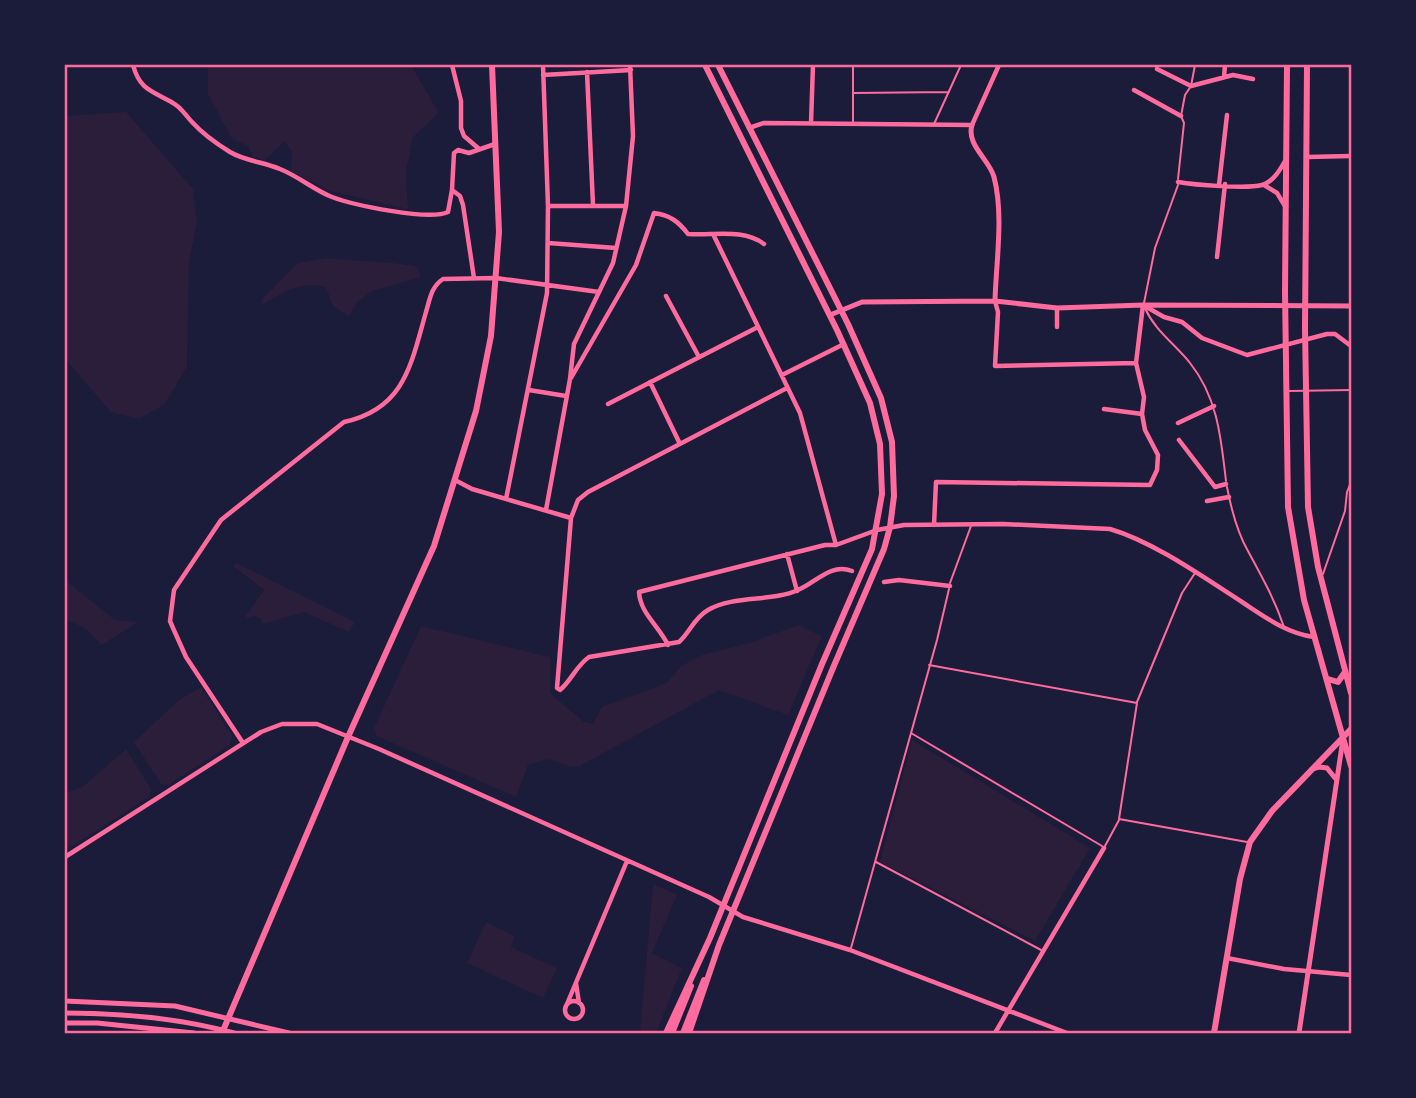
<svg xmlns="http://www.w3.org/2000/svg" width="1416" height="1098" viewBox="0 0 1416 1098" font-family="Manrope,sans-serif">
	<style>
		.green { fill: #2a1e3b }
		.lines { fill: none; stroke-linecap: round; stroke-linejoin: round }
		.service { stroke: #ff6b9d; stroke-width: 2 }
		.minor { stroke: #ff6b9d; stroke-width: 4.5 }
		.tertiary { stroke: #ff6b9d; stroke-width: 5 }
		.secondary { stroke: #ff6b9d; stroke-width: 6 }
		.primary { stroke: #ff6b9d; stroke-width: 6 }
		.neatline { fill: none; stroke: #ff6b9d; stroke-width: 2.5 }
	</style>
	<rect width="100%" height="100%" fill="#1b1b3a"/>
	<!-- green -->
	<path class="green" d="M 208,65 L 411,65 L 439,113 L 413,137 L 406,171 L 408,209 L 330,191 L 291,171 L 292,152 L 285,141 L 265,160 L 253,157 L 248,146 L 232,139 L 208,94 Z
		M 126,112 L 193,189 L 197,222 L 189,263 L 187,366 L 165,404 L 139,419 L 111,412 L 65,359 L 65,116 Z
		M 327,258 C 357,262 388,260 417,267 L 421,277 L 372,291 L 357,302 L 349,316 L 333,306 L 326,288 C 307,278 281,293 264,304 L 260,303 L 264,297 L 298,263 Z
		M 236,563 L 355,622 L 349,632 L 304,612 L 263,624 L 260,618 L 254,616 L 248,618 L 245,617 L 264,590 L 233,566 Z
		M 65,580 L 115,620 L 138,622 L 102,645 L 85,628 L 65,619 Z
		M 798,625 L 822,636 L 788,715 L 719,690 L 580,766 L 569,766 L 547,759 L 528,765 L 516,797 L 377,736 L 374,728 L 421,626 L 550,657 L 550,693 L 584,722 L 593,724 L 602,707 L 667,683 L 681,666 L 702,655 L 753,642 Z
		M 201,687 L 232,736 L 230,745 L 168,785 L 161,784 L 134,742 L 179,700 Z
		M 912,740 L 1090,848 L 1035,941 L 880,862 Z
		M 126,749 L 151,789 L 149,797 L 65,851 L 65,793 L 82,787 Z
		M 653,884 L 677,895 L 652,953 L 682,968 L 656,1033 L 640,1033 Z
		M 486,922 L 515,936 L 511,947 L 557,968 L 543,998 L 467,963 Z"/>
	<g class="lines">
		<!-- service -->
		<path class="service" d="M 853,93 L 949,92
			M 853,123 L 853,65
			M 934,124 L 961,65
			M 1178,179 L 1184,123 L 1181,116 L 1185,95 L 1191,86 L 1195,65
			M 1144,303 L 1155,248 L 1178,185
			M 1145,308 C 1155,331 1175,344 1190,363 C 1218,398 1221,439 1226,481
			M 1289,391 L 1351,390
			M 1227,487 C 1231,508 1237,532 1248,551 C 1262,577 1274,598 1284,627
			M 1323,574 L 1345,511 L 1347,492 L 1351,482
			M 950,583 L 971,526
			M 929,665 L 1137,703 L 1119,819 L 1247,842
			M 1137,702 L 1182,593 L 1195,573
			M 911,733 L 1102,846
			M 1105,846 L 1119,820
			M 876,862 L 1041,950
			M 851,948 L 937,640 L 949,589"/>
		<!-- minor -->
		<path class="minor" d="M 133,65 C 140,91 153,91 173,103 C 181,107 186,116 192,122 C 202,133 217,144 230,152 C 245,161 264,162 280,169 C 298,176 314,190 332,197 C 353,205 429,221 448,212 L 452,190 L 454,153 L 458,150 L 469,153 L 495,144
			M 452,65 L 461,101 L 461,128 L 464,136 L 478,148
			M 1157,69 L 1191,86 L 1233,75 L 1253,79
			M 587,72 L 593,205
			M 543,75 L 631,70
			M 1224,77 L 1225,65
			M 1134,90 L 1181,116
			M 811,123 L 813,65
			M 749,128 L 764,123 L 972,125 L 999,65
			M 1307,157 L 1351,156
			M 1178,182 C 1195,185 1247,189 1262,185 C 1273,182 1280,170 1285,161
			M 1219,185 L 1227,115
			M 1264,185 L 1277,193 L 1285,206
			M 452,190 L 460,196 L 463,205 L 474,278
			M 548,206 L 626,206
			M 714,236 L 800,413 L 836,545
			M 548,243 L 616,248
			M 1217,257 L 1225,184
			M 666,296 L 699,357
			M 995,301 L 998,312 L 995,366 L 1136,363
			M 1057,308 L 1057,327
			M 782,375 L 844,344
			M 571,378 L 636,265 L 654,213 C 670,215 679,222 688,234 C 713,236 743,228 764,244
			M 650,382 L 680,444
			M 787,388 L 588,492 L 578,500 L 571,518 L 557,688 L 560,690 C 571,681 576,666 589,657 L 679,642 C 690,632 694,618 708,610 C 734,595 772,602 798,590 C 817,582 830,563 852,571
			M 529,390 L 566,396
			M 608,404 L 756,328
			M 1104,409 L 1142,414
			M 1178,423 L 1214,406
			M 1179,440 L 1215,487 L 1226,484
			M 455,480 L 472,489 L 571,518
			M 506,499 L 547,293 L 548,206 L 543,65
			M 1207,501 L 1229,497
			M 546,510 L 570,379 L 574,344 L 613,263 L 626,206 L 633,136 L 630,65
			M 934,525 L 936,482 L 1150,485 L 1157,470 L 1158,455 L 1145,430 L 1142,414 L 1144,397 L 1136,363 L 1143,305 L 1164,317 L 1182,322 L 1202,338 L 1247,355 L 1327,334 L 1335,334 L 1351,346
			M 787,554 L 797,591
			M 884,582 L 899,580 L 950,586
			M 668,645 C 659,626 640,613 639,592 L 825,545 L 836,545 L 877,530 L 904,525 L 1003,524 L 1110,529 C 1154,542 1203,577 1242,602 C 1265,617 1286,633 1314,637
			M 243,743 L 186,657 L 173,628 L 170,621 L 174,590 L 221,520 L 344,422 C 405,409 411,364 426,312 C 430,299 431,287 443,279 L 496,278 L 599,292
			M 65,857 L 261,732 L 282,724 L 317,724 L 379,749 L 709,897 L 743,917 L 850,950 L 1067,1033
			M 1227,958 L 1284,969 L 1351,975
			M 576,983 L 579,1003
			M565 1010a9 9 0 1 1 18 0a9 9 0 1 1-18 0Z
			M 567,1004 L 627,861
			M 995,1033 L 1104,848"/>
		<!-- tertiary -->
		<path class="tertiary" d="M 972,125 C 966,145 989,159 994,177 C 1004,215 996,262 995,301
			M 830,315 L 862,302 L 995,301 L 1057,308 L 1143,305 L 1351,306
			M 1312,769 L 1319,767 L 1327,768 L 1335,778
			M 65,1001 L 175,1006 L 289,1033
			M 65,1013 C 122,1013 179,1018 234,1033
			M 65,1023 L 97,1023 L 194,1033
			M 1299,1033 L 1343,739"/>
		<!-- secondary -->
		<path class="secondary" d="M 1287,65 L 1285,291 L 1288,507 L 1304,600 L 1351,766
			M 1307,65 L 1305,329 L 1308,507 L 1318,567 L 1351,693
			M 1328,679 L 1338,682 L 1345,672
			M 222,1033 L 348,737 L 434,546 L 476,411 L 491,336 L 499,232 L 492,65
			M 672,1033 L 691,986
			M 683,1033 L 704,980
			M 1214,1033 L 1240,879 L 1250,842 L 1272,811 L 1351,729"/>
		<!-- primary -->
		<path class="primary" d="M 666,1033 L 710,938 L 822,664 L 872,549 L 882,494 L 880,444 L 870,403 L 837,330 L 705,65
			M 689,1033 L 719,945 L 833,668 L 884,549 L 890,527 L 894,496 L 892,442 L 881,398 L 848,324 L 718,65"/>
	</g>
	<!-- border -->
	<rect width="1416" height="1098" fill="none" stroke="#1b1b3a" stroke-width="133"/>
	<rect x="66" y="66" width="1284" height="966" class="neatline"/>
</svg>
